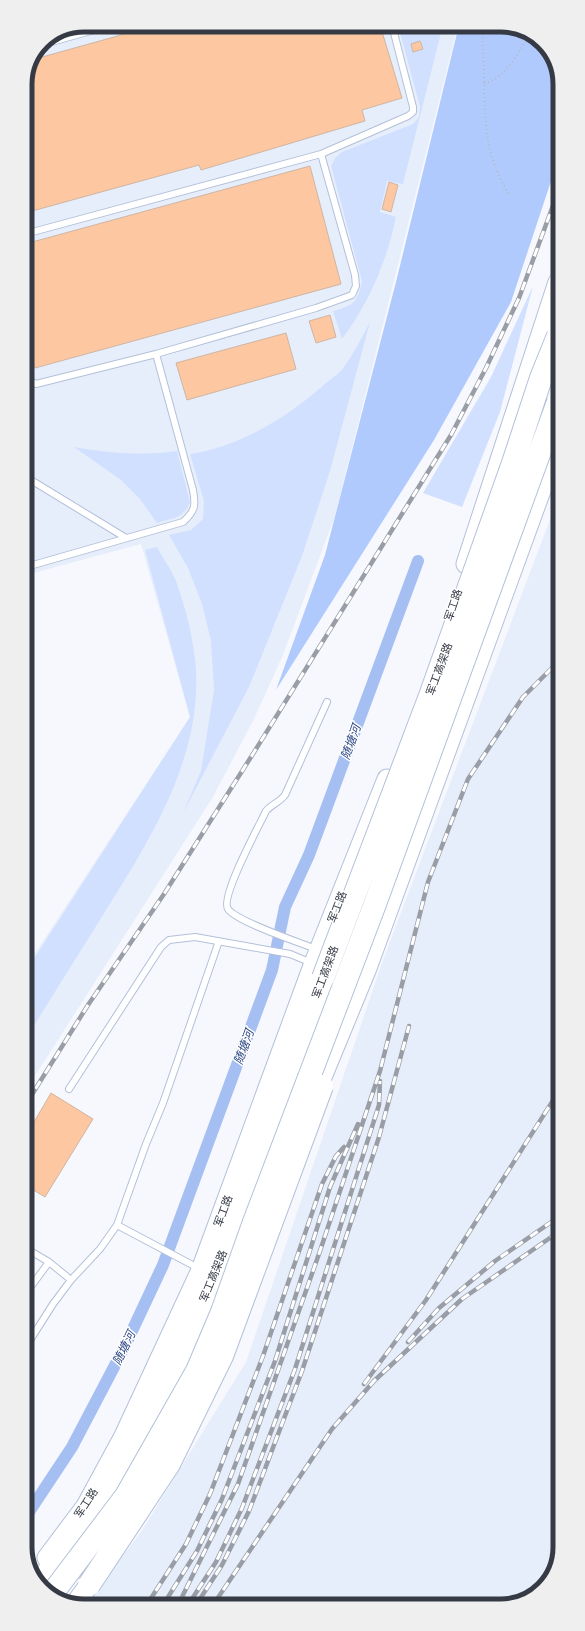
<svg xmlns="http://www.w3.org/2000/svg" width="585" height="1631" viewBox="0 0 585 1631" font-family="'Archivo Narrow','Noto Sans SC',sans-serif">
	<style>
		.built { fill: #e7eefb }
		.green { fill: #d1e0ff }
		.forest { fill: #b0cafe }
		.lines { fill: none; stroke-linecap: round; stroke-linejoin: round }
		.canal { stroke: #a6bff3; stroke-width: 12 }
		.building { fill: #fcc7a1; stroke: #cfb5a3 }
		.lane-casing { stroke: #b3c0d9; stroke-width: 8 }
		.primary-casing { stroke: #b3c0d9; stroke-width: 21 }
		.highway-casing { stroke: #b3c0d9; stroke-width: 24 }
		.path { stroke: #b6b9c1; stroke-width: 2; stroke-dasharray: 1 3; stroke-linecap: butt }
		.lane { stroke: #fff; stroke-width: 6 }
		.primary { stroke: #fff; stroke-width: 19 }
		.highway { stroke: #fff; stroke-width: 22 }
		.rail-casing { stroke: #999da5; stroke-width: 4.5 }
		.rail { stroke: #fff; stroke-width: 3; stroke-dasharray: 9; stroke-linecap: butt }
		.highway-bridge-casing { stroke: #b3c0d9; stroke-width: 24; stroke-linecap: butt }
		.highway-bridge { stroke: #fff; stroke-width: 22 }
		.labels { text-anchor: middle; stroke-width: 3; stroke-linejoin: round; paint-order: stroke }
		.street-label { font-size: 11px; fill: #353a45; stroke: #fff }
		.water-label { font-size: 12px; font-style: italic; fill: #2e4987; stroke: #fff }
		.rim { fill: none; stroke: #353a45; stroke-width: 5 }
	</style>
	<rect width="100%" height="100%" fill="#f6f8fe"/>
	<!-- built -->
	<path class="built" d="M 84,25 L 458,25 L 335,516 L 283,655 L 254,719 L 213,797 L 26,1090 L 26,967 L 190,717 L 141,544 L 26,575 L 25,80 L 42,42 Z
		M 559,496 L 560,1547 L 548,1583 L 516,1604 L 84,1606 L 141,1532 L 246,1362 L 383,960 Z"/>
	<!-- green -->
	<path class="green" d="M 398,25 L 443,25 L 403,184 L 387,181 L 380,212 L 396,217 C 387,261 369,303 342,339 L 333,311 C 354,305 357,303 362,281 L 331,166 L 335,158 L 342,152 L 413,124 L 419,117 L 420,107 Z
		M 533,286 L 500,412 L 462,507 L 423,493 L 491,377 Z
		M 370,322 L 330,471 L 302,556 L 249,687 L 183,813 L 201,771 L 214,690 L 211,641 L 202,604 L 188,568 L 169,535 L 191,530 L 203,519 L 204,501 L 190,454 C 241,446 288,417 326,383 C 332,378 340,373 344,367 C 354,353 362,337 370,322 Z
		M 74,447 C 110,453 140,456 177,451 L 190,502 C 184,519 172,518 157,523 L 140,499 L 121,480 Z
		M 157,547 C 163,558 171,569 176,581 C 186,609 194,640 196,670 C 201,763 147,844 100,920 C 75,959 51,999 26,1038 L 26,971 L 190,717 L 145,550 Z"/>
	<!-- forest -->
	<path class="forest" d="M 459,25 L 505,25 L 540,40 L 558,69 L 558,160 L 511,302 L 434,440 L 276,690 L 325,555 L 396,282 Z"/>
	<g class="lines">
		<!-- canal -->
		<path class="canal" d="M 27,1515 L 72,1447 L 124,1348 L 163,1265 L 272,970 L 285,907 L 309,855 L 418,561"/>
	</g>
	<!-- building -->
	<path class="building" d="M 157,25 L 380,25 L 402,98 L 362,110 L 365,121 L 201,170 L 199,165 L 25,213 L 25,80 L 35,59 Z
		M 420,41 L 423,49 L 413,52 L 411,44 Z
		M 310,166 L 341,284 L 35,368 L 25,334 L 25,244 Z
		M 389,182 L 398,185 L 391,212 L 382,209 Z
		M 330,315 L 336,337 L 316,343 L 309,321 Z
		M 286,333 L 296,369 L 187,400 L 176,363 Z
		M 51,1093 L 93,1119 L 45,1197 L 27,1186 L 27,1134 Z"/>
	<g class="lines">
		<!-- lane casing -->
		<g class="lane-casing">
			<path id="lane" d="M 41,45 L 112,25
				M 25,234 L 321,154 L 408,116 L 413,112 L 413,107 L 392,25
				M 26,378 L 36,384 L 156,354 L 316,308 L 352,295 L 356,286 L 355,275 L 321,154
				M 26,477 L 126,538
				M 26,567 L 183,522 C 195,511 196,506 193,490 L 156,354
				M 316,949 C 299,942 237,922 228,909 C 220,897 259,826 266,811 C 272,804 280,802 285,795 L 327,702
				M 69,1089 L 161,947 L 169,940 L 195,937 L 290,954 L 312,963
				M 117,1225 L 200,1269
				M 27,1249 L 49,1262 L 71,1280
				M 27,1292 L 49,1262
				M 27,1345 L 53,1304 L 71,1280 L 100,1249 L 117,1225 L 146,1144 L 163,1103 L 219,941"/>
		</g>
		<!-- primary casing -->
		<g class="primary-casing">
			<path id="primary" d="M 466,564 L 558,282
				M 313,1099 L 367,968 L 558,444
				M 47,1558 L 86,1506 L 124,1436 L 201,1270 L 314,963 L 387,779
				M 75,1604 L 89,1585 L 95,1572"/>
		</g>
		<!-- highway casing -->
		<g class="highway-casing">
			<path id="highway" d="M 545,357 L 558,301
				M 40,1582 L 92,1518 L 140,1442 L 172,1380 L 251,1179 L 323,978"/>
		</g>
		<!-- path -->
		<path class="path" d="M 484,25 C 481,40 484,56 484,71 C 485,121 483,152 510,196
			M 484,83 C 505,80 519,51 529,35"/>
		<!-- lane -->
		<use href="#lane" class="lane"/>
		<!-- primary -->
		<use href="#primary" class="primary"/>
		<!-- highway -->
		<use href="#highway" class="highway"/>
		<!-- rail casing -->
		<g class="rail-casing">
			<path id="rail" d="M 26,1104 L 88,1005 L 164,894 L 251,757 L 451,435 L 486,368 L 519,298 L 558,192
				M 408,1342 L 439,1308 L 495,1261 L 560,1216
				M 364,1384 L 426,1300 L 559,1091
				M 163,1605 L 197,1551 L 222,1499 L 275,1361 L 330,1187 L 358,1124
				M 178,1605 L 238,1484 L 320,1251 L 380,1071 L 428,882 L 468,779 L 523,697 L 559,661
				M 188,1605 L 216,1562 L 242,1508 L 295,1369 L 379,1105 L 380,1081
				M 196,1605 L 222,1565 L 249,1511 L 302,1371 L 379,1137 L 409,1026
				M 213,1605 L 332,1429 L 374,1381 L 462,1299 L 560,1231
				M 146,1606 L 186,1544 L 210,1494 L 263,1356 L 322,1184 L 336,1156 L 344,1147"/>
		</g>
		<!-- rail -->
		<use href="#rail" class="rail"/>
		<!-- highway-bridge casing -->
		<g class="highway-bridge-casing">
			<path id="highway-bridge" d="M 323,978 L 430,696 L 513,463 L 541,378 L 558,336
				M 89,1585 L 169,1464 L 222,1356 L 322,1086
				M 51,1595 L 126,1496 L 197,1371 L 222,1312 L 254,1222 L 375,904 L 558,402"/>
		</g>
		<!-- highway-bridge -->
		<use href="#highway-bridge" class="highway-bridge"/>
	</g>
	<g class="labels">
		<!-- street labels -->
		<g class="street-label">
			<text transform="translate(453 605) rotate(-71)" y="4">军工路</text>
			<text transform="translate(439 669) rotate(-70)" y="4">军工高架路</text>
			<text transform="translate(337 907) rotate(-69)" y="4">军工路</text>
			<text transform="translate(325 972) rotate(-70)" y="4">军工高架路</text>
			<text transform="translate(223 1211) rotate(-70)" y="4">军工路</text>
			<text transform="translate(213 1276) rotate(-68)" y="4">军工高架路</text>
			<text transform="translate(86 1503) rotate(-57)" y="4">军工路</text>
		</g>
		<!-- water labels -->
		<g class="water-label">
			<text transform="translate(351 742) rotate(-70)" y="4">随塘河</text>
			<text transform="translate(244 1047) rotate(-70)" y="4">随塘河</text>
			<text transform="translate(124 1348) rotate(-64)" y="4">随塘河</text>
		</g>
	</g>
	<!-- crop -->
	<path d="M0 0H585V1631H0ZM84 32H501A52 52 0 0 1 553 84V1547A52 52 0 0 1 501 1599H84A52 52 0 0 1 32 1547V84A52 52 0 0 1 84 32Z" fill="#efeff0" fill-rule="evenodd"/>
	<path class="rim" d="M84 32H501A52 52 0 0 1 553 84V1547A52 52 0 0 1 501 1599H84A52 52 0 0 1 32 1547V84A52 52 0 0 1 84 32Z"/>
</svg>
